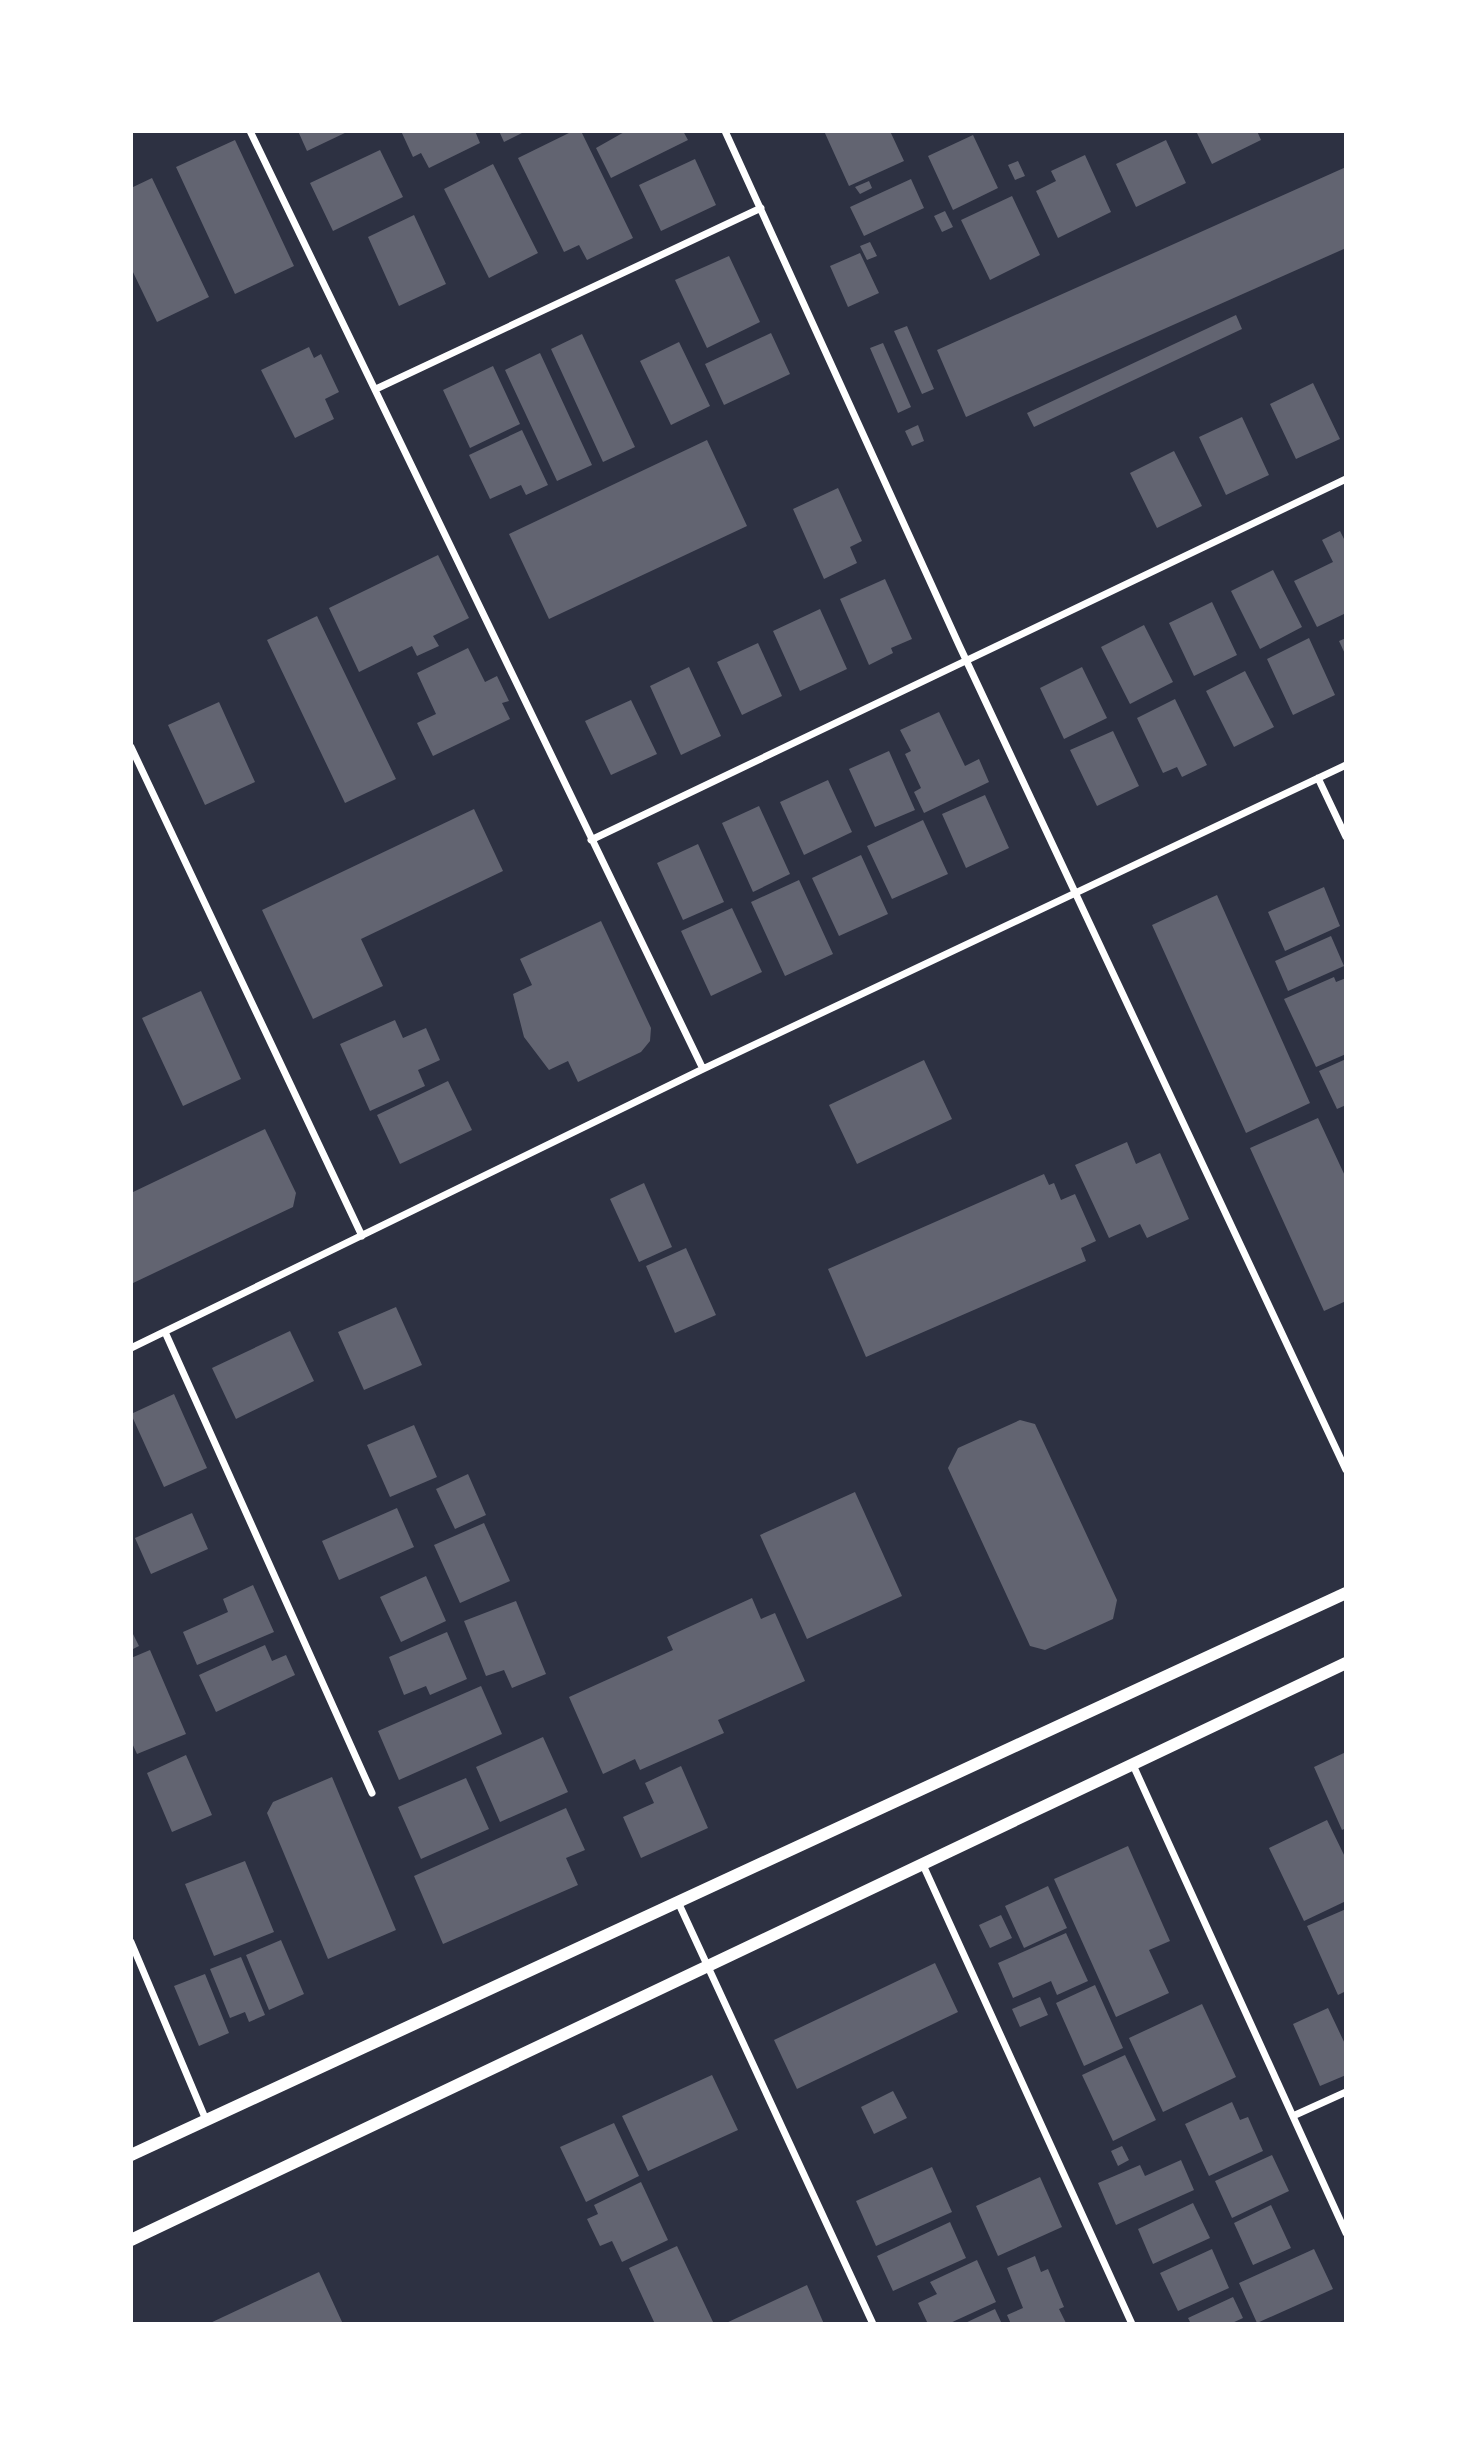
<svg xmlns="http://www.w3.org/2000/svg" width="1477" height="2455" viewBox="0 0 1477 2455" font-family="Lato,sans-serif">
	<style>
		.building { fill: #626471 }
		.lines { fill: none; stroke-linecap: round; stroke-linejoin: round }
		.minor { stroke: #fff; stroke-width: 7 }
		.tertiary { stroke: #fff; stroke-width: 12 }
	</style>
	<rect width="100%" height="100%" fill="#2d3142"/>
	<!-- building -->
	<path class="building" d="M 298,131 L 349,131 L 307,151 Z
		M 401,131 L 475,131 L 480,143 L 429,168 L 421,153 L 413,157 Z
		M 499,131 L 526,131 L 504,142 Z
		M 573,131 L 581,131 L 633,238 L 587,260 L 579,245 L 564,252 L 518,158 Z
		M 626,131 L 683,131 L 688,140 L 611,178 L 596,148 Z
		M 824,131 L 890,131 L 904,161 L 849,186 Z
		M 1196,131 L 1257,131 L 1261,140 L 1212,164 Z
		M 973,135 L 998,188 L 953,210 L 928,156 Z
		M 235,140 L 294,266 L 235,294 L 176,167 Z
		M 1166,140 L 1186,183 L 1136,207 L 1116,164 Z
		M 380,150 L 403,197 L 333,231 L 310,183 Z
		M 1085,155 L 1111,212 L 1058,238 L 1036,191 L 1056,181 L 1051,171 Z
		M 695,159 L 716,205 L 661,231 L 639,185 Z
		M 1018,161 L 1025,176 L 1015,180 L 1008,165 Z
		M 493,164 L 538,253 L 489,278 L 444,189 Z
		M 1346,167 L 1346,248 L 966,417 L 937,350 Z
		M 152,178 L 209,297 L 157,322 L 131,268 L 131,188 Z
		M 911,179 L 924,208 L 864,236 L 850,207 Z
		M 869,181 L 872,188 L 860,194 L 855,187 Z
		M 1012,196 L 1040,255 L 990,280 L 961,220 Z
		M 945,211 L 953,227 L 942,232 L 934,216 Z
		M 414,215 L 446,284 L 399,306 L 368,237 Z
		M 870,242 L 877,256 L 867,260 L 860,246 Z
		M 860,253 L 879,293 L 848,307 L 830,266 Z
		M 729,256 L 760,322 L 707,348 L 675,280 Z
		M 1236,315 L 1242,329 L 1034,427 L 1027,413 Z
		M 907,326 L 934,389 L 922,394 L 894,331 Z
		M 771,333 L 790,374 L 724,405 L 705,364 Z
		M 582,334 L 635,447 L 603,462 L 551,349 Z
		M 679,342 L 710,406 L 671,425 L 640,361 Z
		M 883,343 L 911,407 L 898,413 L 870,348 Z
		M 309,347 L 314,358 L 321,354 L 339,392 L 325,399 L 334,419 L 295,438 L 261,370 Z
		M 540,353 L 592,465 L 557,481 L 505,370 Z
		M 493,366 L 520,424 L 470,448 L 443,390 Z
		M 1313,383 L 1340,439 L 1296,459 L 1270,404 Z
		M 1242,417 L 1269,475 L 1226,495 L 1199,437 Z
		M 918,425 L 924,441 L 912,446 L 905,431 Z
		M 522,430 L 548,485 L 526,495 L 521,485 L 490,499 L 469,455 Z
		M 707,440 L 747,526 L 549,619 L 509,534 Z
		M 1174,451 L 1202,506 L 1157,528 L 1130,473 Z
		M 838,488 L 862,541 L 850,547 L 857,563 L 824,579 L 793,509 Z
		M 1340,531 L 1346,543 L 1346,613 L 1317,627 L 1294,581 L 1333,562 L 1322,540 Z
		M 438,555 L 469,618 L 433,636 L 439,646 L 417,656 L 412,646 L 359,672 L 329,608 Z
		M 1273,570 L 1302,627 L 1260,649 L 1231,591 Z
		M 885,579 L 912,639 L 891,648 L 893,653 L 869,665 L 840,599 Z
		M 1212,602 L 1237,655 L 1194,676 L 1169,623 Z
		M 820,609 L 847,669 L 800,691 L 773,631 Z
		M 317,616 L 396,779 L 345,803 L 267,640 Z
		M 1144,625 L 1173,682 L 1130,704 L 1101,647 Z
		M 1309,638 L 1335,695 L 1293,715 L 1267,659 Z
		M 1346,638 L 1346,656 L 1339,641 Z
		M 758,643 L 782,696 L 742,715 L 717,662 Z
		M 468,648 L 485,682 L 497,676 L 509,701 L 502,703 L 510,719 L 433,756 L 417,723 L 436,714 L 417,673 Z
		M 689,667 L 721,736 L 681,755 L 650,686 Z
		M 1082,667 L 1107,718 L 1064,739 L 1040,688 Z
		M 1245,671 L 1274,727 L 1234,747 L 1206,691 Z
		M 1175,699 L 1207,765 L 1182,777 L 1177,767 L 1163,773 L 1137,718 Z
		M 631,700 L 657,754 L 611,775 L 585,721 Z
		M 219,702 L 255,782 L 205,805 L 168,725 Z
		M 939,712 L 965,766 L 979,759 L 989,782 L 924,813 L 914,792 L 921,788 L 905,754 L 911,751 L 900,730 Z
		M 1113,731 L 1139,786 L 1097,806 L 1070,750 Z
		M 889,751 L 915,810 L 875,827 L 849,769 Z
		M 828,780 L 852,832 L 804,855 L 780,802 Z
		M 985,795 L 1009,848 L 966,868 L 942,814 Z
		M 759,806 L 790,874 L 753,892 L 722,823 Z
		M 474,809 L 503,871 L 361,939 L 383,986 L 313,1019 L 262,910 Z
		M 923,820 L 948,874 L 892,899 L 867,846 Z
		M 698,844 L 724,902 L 683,920 L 657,863 Z
		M 861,855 L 888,914 L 839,936 L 812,878 Z
		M 799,880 L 833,954 L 785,976 L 751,902 Z
		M 1324,887 L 1340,926 L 1285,951 L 1268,912 Z
		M 1217,895 L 1310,1103 L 1246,1133 L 1152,925 Z
		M 732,908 L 762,972 L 711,996 L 681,931 Z
		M 601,921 L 651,1028 L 650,1041 L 641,1052 L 578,1082 L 568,1061 L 549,1070 L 524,1037 L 513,994 L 532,985 L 520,959 Z
		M 1331,936 L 1344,966 L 1288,991 L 1275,961 Z
		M 1334,977 L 1336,982 L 1346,978 L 1346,1054 L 1316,1067 L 1284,999 Z
		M 201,991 L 241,1079 L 183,1106 L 142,1018 Z
		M 395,1020 L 403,1038 L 426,1028 L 440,1060 L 418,1070 L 425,1086 L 370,1111 L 340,1044 Z
		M 1346,1059 L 1346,1105 L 1337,1109 L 1319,1071 Z
		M 924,1060 L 952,1119 L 857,1164 L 829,1105 Z
		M 448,1081 L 472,1130 L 400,1164 L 377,1115 Z
		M 1318,1118 L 1346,1178 L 1346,1301 L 1324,1311 L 1250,1148 Z
		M 265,1129 L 296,1193 L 293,1207 L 131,1284 L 131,1193 Z
		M 1127,1142 L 1136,1164 L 1160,1153 L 1189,1219 L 1147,1238 L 1140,1224 L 1109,1238 L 1075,1165 Z
		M 1044,1174 L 1049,1185 L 1054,1183 L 1061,1200 L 1075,1194 L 1096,1241 L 1081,1248 L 1086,1261 L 866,1357 L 828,1269 Z
		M 644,1183 L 672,1247 L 639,1262 L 610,1199 Z
		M 686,1248 L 716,1315 L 675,1333 L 646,1266 Z
		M 396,1307 L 422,1365 L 364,1390 L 338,1332 Z
		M 290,1331 L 314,1381 L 236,1419 L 212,1368 Z
		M 174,1394 L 207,1468 L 164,1487 L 131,1414 Z
		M 1020,1420 L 1035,1424 L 1117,1600 L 1113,1619 L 1045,1650 L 1030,1646 L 948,1468 L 958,1448 Z
		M 414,1425 L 437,1477 L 390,1497 L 367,1445 Z
		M 468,1474 L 486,1515 L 455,1529 L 436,1489 Z
		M 855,1492 L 902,1596 L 807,1639 L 760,1535 Z
		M 397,1508 L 414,1547 L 339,1580 L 322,1541 Z
		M 192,1513 L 208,1549 L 151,1574 L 135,1538 Z
		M 484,1523 L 510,1581 L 460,1603 L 434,1545 Z
		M 426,1576 L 446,1621 L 401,1642 L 380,1597 Z
		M 253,1585 L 274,1632 L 197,1665 L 183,1632 L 228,1612 L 223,1599 Z
		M 752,1598 L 761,1619 L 775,1613 L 805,1681 L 718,1720 L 724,1733 L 640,1770 L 635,1759 L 603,1774 L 569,1697 L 673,1650 L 667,1637 Z
		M 516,1601 L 546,1674 L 512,1688 L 504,1670 L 486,1676 L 464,1621 Z
		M 131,1630 L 139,1646 L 131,1650 Z
		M 447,1632 L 467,1679 L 430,1695 L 426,1686 L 404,1695 L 389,1657 Z
		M 265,1645 L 272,1661 L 286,1655 L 295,1675 L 216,1712 L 199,1675 Z
		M 150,1650 L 186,1734 L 137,1754 L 131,1741 L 131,1658 Z
		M 481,1686 L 502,1734 L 399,1780 L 378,1731 Z
		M 543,1737 L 568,1792 L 500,1822 L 476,1767 Z
		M 1346,1752 L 1346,1828 L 1342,1830 L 1314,1767 Z
		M 186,1755 L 212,1815 L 172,1832 L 147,1773 Z
		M 681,1766 L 708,1828 L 641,1858 L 623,1817 L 654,1803 L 645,1783 Z
		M 332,1777 L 396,1930 L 328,1959 L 267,1813 L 273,1802 Z
		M 466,1778 L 489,1829 L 421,1859 L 398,1807 Z
		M 566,1808 L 585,1850 L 566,1858 L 578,1885 L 443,1944 L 414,1876 Z
		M 1327,1820 L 1346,1859 L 1346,1901 L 1304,1921 L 1269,1848 Z
		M 1128,1846 L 1170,1941 L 1149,1950 L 1169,1993 L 1116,2017 L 1054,1879 Z
		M 245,1861 L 274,1932 L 214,1956 L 185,1884 Z
		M 1048,1886 L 1067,1928 L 1024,1948 L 1005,1906 Z
		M 1346,1909 L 1346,1991 L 1338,1995 L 1307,1926 Z
		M 1001,1915 L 1012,1938 L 990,1948 L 979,1925 Z
		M 1066,1933 L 1088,1981 L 1057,1995 L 1051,1981 L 1013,1998 L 998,1963 Z
		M 281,1940 L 304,1994 L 269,2010 L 246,1955 Z
		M 241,1957 L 265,2015 L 249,2022 L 245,2012 L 230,2018 L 210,1969 Z
		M 935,1963 L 958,2012 L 797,2089 L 774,2040 Z
		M 205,1974 L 229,2033 L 199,2046 L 174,1986 Z
		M 1095,1985 L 1123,2048 L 1084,2066 L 1056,2003 Z
		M 1040,1997 L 1048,2015 L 1020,2027 L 1012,2009 Z
		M 1202,2004 L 1236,2077 L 1163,2112 L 1129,2038 Z
		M 1328,2008 L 1346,2046 L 1346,2075 L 1320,2086 L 1293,2024 Z
		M 1125,2055 L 1156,2120 L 1113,2141 L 1082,2075 Z
		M 712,2075 L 738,2130 L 648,2171 L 622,2116 Z
		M 893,2091 L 907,2118 L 874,2134 L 861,2107 Z
		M 1232,2102 L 1240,2120 L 1248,2117 L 1263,2151 L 1209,2176 L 1185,2124 Z
		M 614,2123 L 639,2176 L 586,2202 L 560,2147 Z
		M 1122,2146 L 1129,2160 L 1118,2166 L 1111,2151 Z
		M 1272,2155 L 1289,2191 L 1232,2218 L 1215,2181 Z
		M 1181,2160 L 1194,2190 L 1116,2225 L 1098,2183 L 1140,2165 L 1145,2176 Z
		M 932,2167 L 952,2212 L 876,2246 L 856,2201 Z
		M 1040,2177 L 1062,2227 L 998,2256 L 976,2206 Z
		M 641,2182 L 668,2240 L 622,2262 L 612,2241 L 600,2246 L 587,2219 L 598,2214 L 594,2205 Z
		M 1193,2203 L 1210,2238 L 1153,2264 L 1138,2229 Z
		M 1271,2205 L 1291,2248 L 1253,2265 L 1234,2223 Z
		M 950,2222 L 966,2258 L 893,2291 L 877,2256 Z
		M 677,2246 L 714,2324 L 655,2324 L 629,2268 Z
		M 1212,2249 L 1229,2288 L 1178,2311 L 1160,2273 Z
		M 1314,2249 L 1333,2289 L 1257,2323 L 1239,2283 Z
		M 1035,2256 L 1041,2272 L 1048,2269 L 1064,2307 L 1059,2309 L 1066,2323 L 1011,2324 L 1007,2315 L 1023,2308 L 1007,2268 Z
		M 977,2260 L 996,2302 L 948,2324 L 928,2324 L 918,2303 L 937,2294 L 930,2282 Z
		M 319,2272 L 343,2324 L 208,2324 Z
		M 807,2285 L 824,2324 L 724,2324 Z
		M 1233,2297 L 1243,2318 L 1230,2324 L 1191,2324 L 1188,2318 Z
		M 995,2309 L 1002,2324 L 963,2324 Z"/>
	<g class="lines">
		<!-- minor -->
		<path class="minor" d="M 250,131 L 703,1069
			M 725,131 L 959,645 L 1346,1470
			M 376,389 L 761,208
			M 131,747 L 362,1236
			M 1318,778 L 1346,837
			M 591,840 L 1346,479
			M 165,1332 L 372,1793
			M 131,1348 L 703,1069 L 1346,765
			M 1133,1765 L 1346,2233
			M 923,1865 L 1132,2324
			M 678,1902 L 873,2324
			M 131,1942 L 206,2120
			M 1293,2116 L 1346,2092"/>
		<!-- tertiary -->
		<path class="tertiary" d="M 131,2155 L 1346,1593
			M 131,2240 L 1346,1663"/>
	</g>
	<!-- border -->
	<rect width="1477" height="2455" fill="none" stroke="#ffffff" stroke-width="266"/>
</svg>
